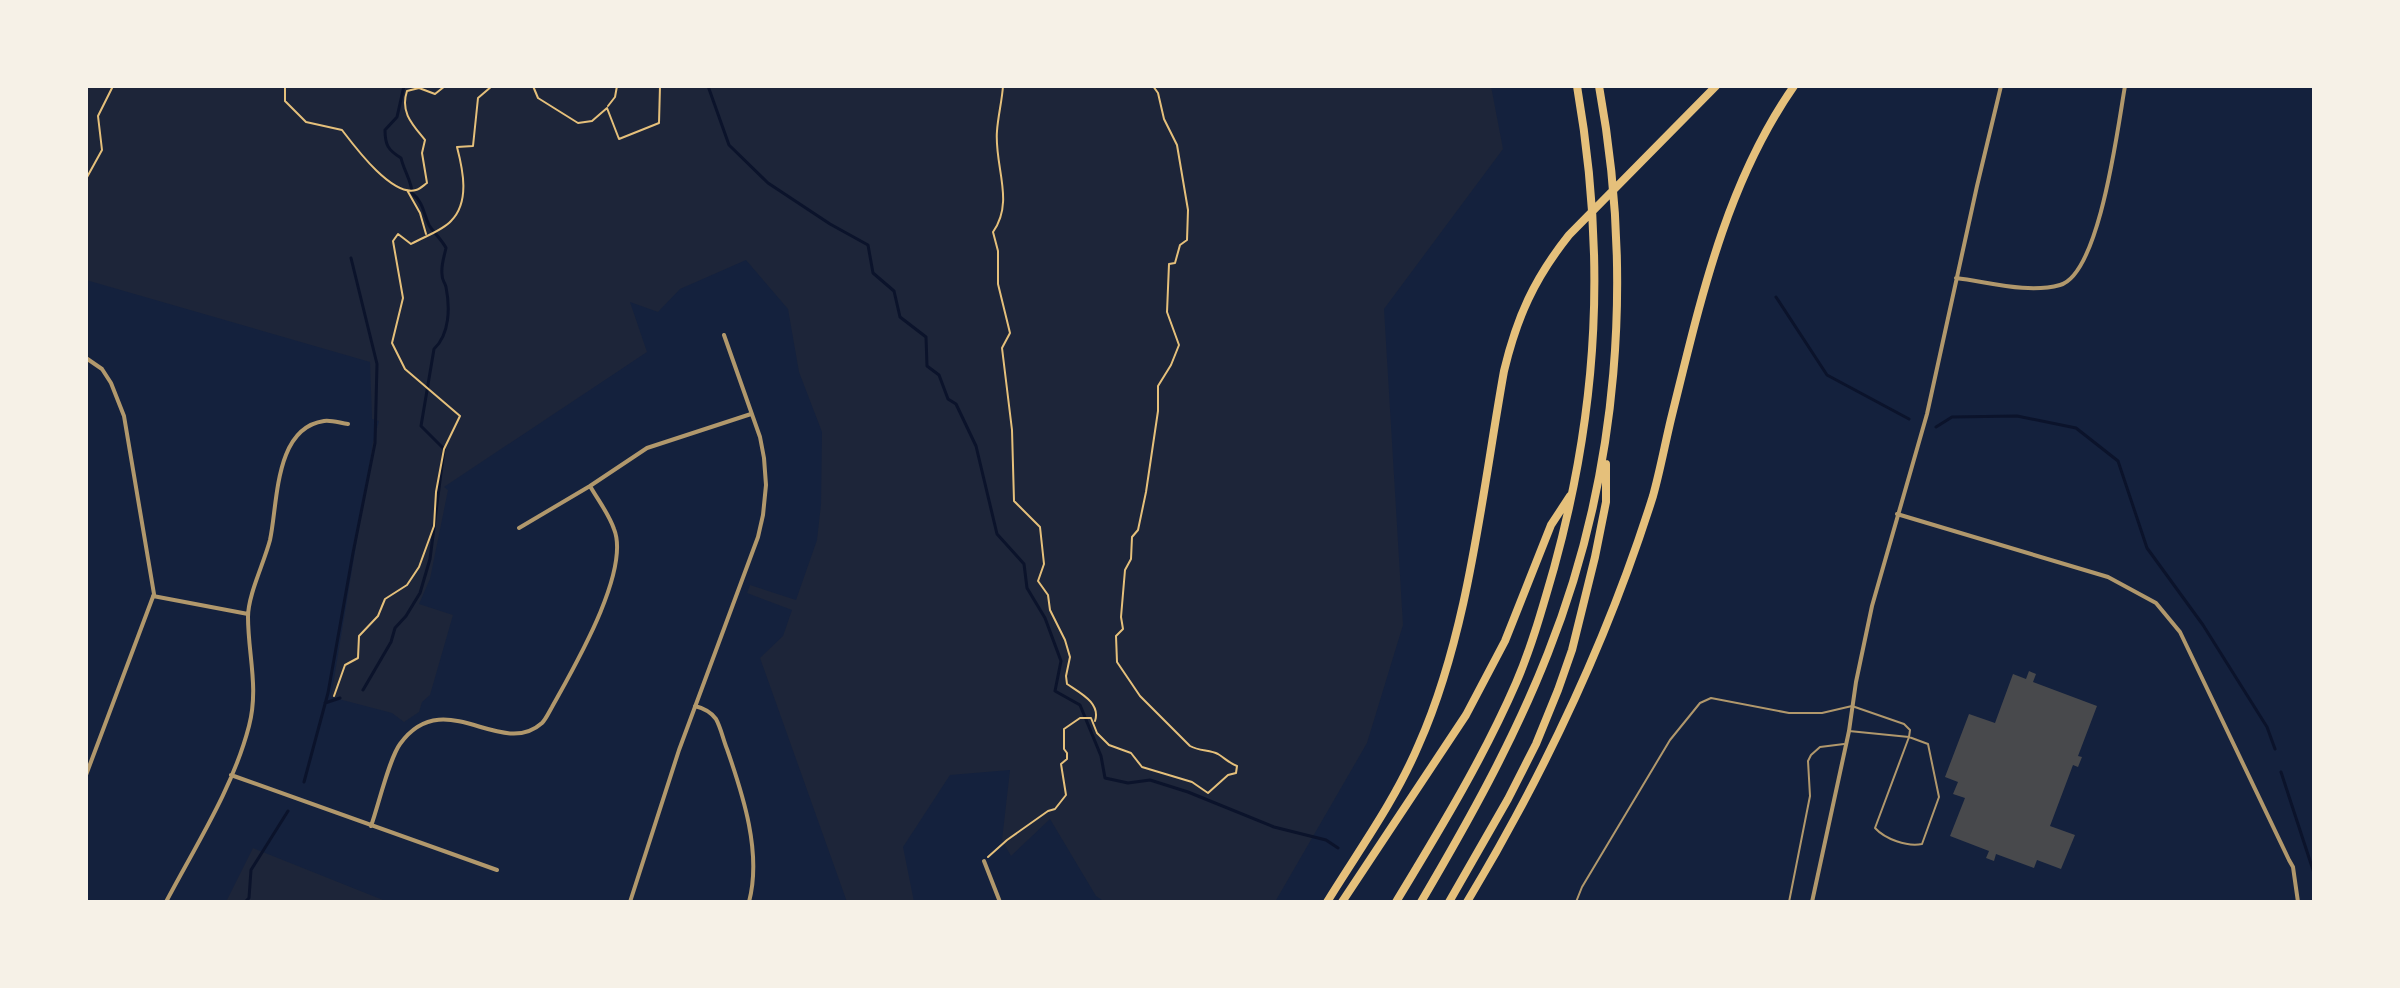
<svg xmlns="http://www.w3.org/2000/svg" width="2400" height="988" viewBox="0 0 2400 988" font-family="Cabin,sans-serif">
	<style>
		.green { fill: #1d2539 }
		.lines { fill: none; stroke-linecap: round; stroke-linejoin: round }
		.stream { stroke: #0b132b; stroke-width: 3 }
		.building { fill: #48494c }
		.path { stroke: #e5c07b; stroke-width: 2 }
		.service { stroke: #b1986c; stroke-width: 2 }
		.minor { stroke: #b1986c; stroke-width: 4 }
		.motorway { stroke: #e5c07b; stroke-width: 8 }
	</style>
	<rect width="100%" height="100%" fill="#14213d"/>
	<!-- green -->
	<path class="green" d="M 86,86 L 1491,86 L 1503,149 L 1384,309 L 1403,625 L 1367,743 L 1275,902 L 1105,902 L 1096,896 L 1050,819 L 1011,856 L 1002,840 L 1010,770 L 950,775 L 903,847 L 914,902 L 847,902 L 760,658 L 783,636 L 792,610 L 747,593 L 750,585 L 796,600 L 817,540 L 821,504 L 822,432 L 799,372 L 788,309 L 746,260 L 680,289 L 658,312 L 630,302 L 647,352 L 444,487 L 448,490 L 430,579 L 419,604 L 453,615 L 430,695 L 422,702 L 419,712 L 404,722 L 392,713 L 331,697 L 373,442 L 379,421 L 372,419 L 370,362 L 86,280 Z
		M 253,848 L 388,902 L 226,902 Z"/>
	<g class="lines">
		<!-- stream -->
		<path class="stream" d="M 708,86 L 729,145 L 768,183 L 830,224 L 868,245 L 873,273 L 894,291 L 900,317 L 926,337 L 927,366 L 939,375 L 948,399 L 956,404 L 976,446 L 997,534 L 1024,564 L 1027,588 L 1045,618 L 1061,661 L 1055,691 L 1080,705 L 1101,756 L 1105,778 L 1128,783 L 1150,780 L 1188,792 L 1274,827 L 1326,840 L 1338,848
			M 1776,297 L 1827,375 L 1909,419
			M 1936,427 L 1952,417 L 2017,416 L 2076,428 L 2118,461 L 2147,548 L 2203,625 L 2267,727 L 2275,749
			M 363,690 L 391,642 L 395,628 L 406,616 L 420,593 L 430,559 L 444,449 L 421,426 L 434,349 C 450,334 450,307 446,287 C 444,280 442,281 442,274 C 441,265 444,257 446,248 C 442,240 433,232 429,225 C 423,213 424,203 412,193 C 412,182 404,171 401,158 C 388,150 385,145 385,130 L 397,117 L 404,86
			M 325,703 L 340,698
			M 2281,772 L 2314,873
			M 304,782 L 328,693 L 353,553 L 375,443 L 377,364 L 351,258
			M 245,902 L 249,898 L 251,870 L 288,811"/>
	</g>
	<!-- building -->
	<path class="building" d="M 2029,671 L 2036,674 L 2033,682 L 2097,706 L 2078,756 L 2082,757 L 2078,767 L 2073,765 L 2050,826 L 2075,835 L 2061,869 L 2037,860 L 2034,868 L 1996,854 L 1994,861 L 1986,858 L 1989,851 L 1950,836 L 1965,798 L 1953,794 L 1958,782 L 1945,777 L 1969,714 L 1995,723 L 2013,674 L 2026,679 Z"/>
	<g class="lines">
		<!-- path -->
		<path class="path" d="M 285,86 L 285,101 L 306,122 L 342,130 C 355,147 392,197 416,190 C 420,189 424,185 427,183 L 422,153 L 425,140 C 412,124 400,112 407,91 L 419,88 L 435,94 L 445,86
			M 533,86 L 538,98 L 578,123 L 592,121 L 607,108 L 619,139 L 659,123 L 660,86
			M 1003,86 C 1002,101 998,116 997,131 C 994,166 1015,201 993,232 L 998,251 L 998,284 L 1010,333 L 1002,348 L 1012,430 L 1014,501 L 1040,527 L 1044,564 L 1038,581 L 1048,595 L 1050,610 L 1065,640 L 1070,657 L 1066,676 L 1067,684 C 1080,693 1101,703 1095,721
			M 608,106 L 615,97 L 617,86
			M 86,179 L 102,150 L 98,116 L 113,86
			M 407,190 L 420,213 L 426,234
			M 334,696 L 345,665 L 358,658 L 359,636 L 378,616 L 385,599 L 407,585 L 419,567 L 434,526 L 436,492 L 444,449 L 460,416 L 405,369 L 392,343 L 403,298 L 393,241 L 398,234 L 411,244 C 423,237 442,231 451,221 C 470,202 463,170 457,147 L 473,146 L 478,98 L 492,86
			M 988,857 L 1007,840 L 1048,811 L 1055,809 L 1066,795 L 1061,764 L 1067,759 L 1067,753 L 1064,749 L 1064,729 L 1080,718 L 1091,718 L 1097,733 L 1109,745 L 1131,753 L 1142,767 L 1192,782 L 1208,793 L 1228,775 L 1236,773 L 1237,766 C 1229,763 1226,759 1218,754 C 1210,750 1199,751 1190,746 L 1140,696 L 1117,662 L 1116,636 L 1123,629 L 1121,617 L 1125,570 L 1131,559 L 1132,537 L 1138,530 L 1146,492 L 1158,411 L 1158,386 L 1171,365 L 1179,345 L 1167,312 L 1169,264 L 1175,263 L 1180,245 L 1187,240 L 1188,210 L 1177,145 L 1164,119 L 1158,93 L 1153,86"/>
		<!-- service -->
		<path class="service" d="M 1576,902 L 1582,887 L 1670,740 L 1700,703 L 1711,698 L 1789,713 L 1822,713 L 1852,706 L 1904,724 L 1910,730 L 1909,737 L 1875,828 C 1885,839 1907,847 1922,844 L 1939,797 L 1928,744 L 1909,737 L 1849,731
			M 1789,902 L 1810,796 L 1808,761 L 1811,755 L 1820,747 L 1844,744"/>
		<!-- minor -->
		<path class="minor" d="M 1956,278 C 1989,282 2028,294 2060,285 C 2100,274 2118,125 2125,86
			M 86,358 L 102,369 L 111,383 L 124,416 L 154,594 L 86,775
			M 1897,514 L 2108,577 L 2156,603 L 2180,632 L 2289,860 L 2293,867 L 2298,902
			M 519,528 L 590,486 L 647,448 L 751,414
			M 153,596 L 248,614
			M 695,706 C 703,708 711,712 716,719 C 721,728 723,739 727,749 C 743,795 762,853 749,902
			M 231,775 L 497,870
			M 371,826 C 378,807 389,759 400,744 C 444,683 501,760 542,723 C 546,719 549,712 552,707 C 573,669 631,571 614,529 C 609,514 598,500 590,486
			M 984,861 L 1000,902
			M 166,902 C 196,845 233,788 249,726 C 259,688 248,654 248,617 C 248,595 264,563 270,540 C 278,504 274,428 324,421 C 332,420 340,423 348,424
			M 630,902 L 679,750 L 758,537 L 763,515 L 766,485 L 764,458 L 760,437 L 724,335
			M 1812,902 L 1849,731 L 1856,682 L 1872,606 L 1927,414 L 1977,186 L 2001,86"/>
		<!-- motorway -->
		<path class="motorway" d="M 1327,902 C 1359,850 1395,801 1419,744 C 1469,631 1482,493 1504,371 C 1517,317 1534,279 1569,235 L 1716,86
			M 1342,902 L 1466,715 L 1505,641 L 1551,525 L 1570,496
			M 1396,902 C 1439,831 1483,759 1516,683 C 1532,646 1543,606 1554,568 C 1599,405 1606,253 1577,86
			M 1421,902 C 1468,822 1514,740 1548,653 C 1619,474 1634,276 1599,86
			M 1449,902 L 1508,799 L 1536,744 L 1558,690 L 1572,650 L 1595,557 L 1606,502 L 1606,464
			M 1467,902 C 1544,774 1608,639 1653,496 C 1660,471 1665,444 1671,419 C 1700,303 1725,185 1794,86"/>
	</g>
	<!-- border -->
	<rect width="2400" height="988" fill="none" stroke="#f6f1e7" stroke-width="176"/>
</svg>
